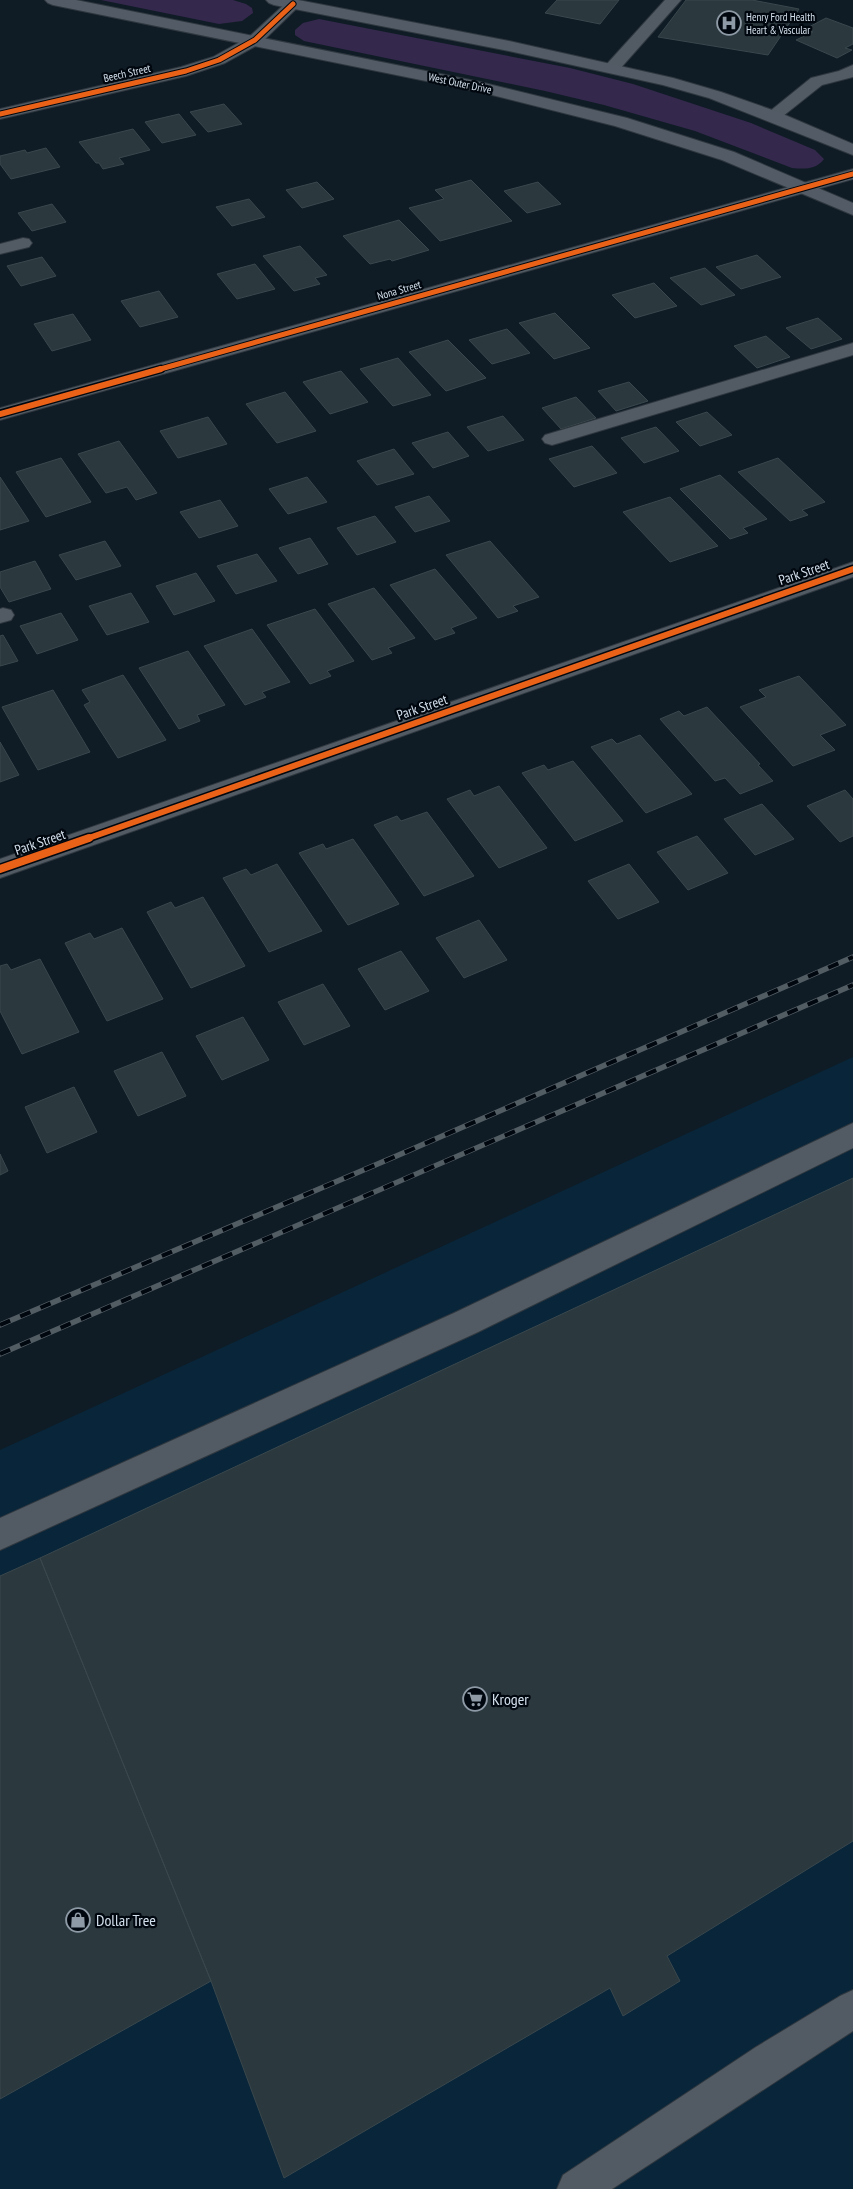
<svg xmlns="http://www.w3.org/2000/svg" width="853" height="2189" viewBox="0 0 853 2189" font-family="'PT Sans Narrow',sans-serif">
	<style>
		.built { fill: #092539 }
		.green { fill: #35284d }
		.building { fill: #2b383e; stroke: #3a484d }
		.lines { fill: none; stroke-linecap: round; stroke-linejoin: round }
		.minor-casing { stroke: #2f373f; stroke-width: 2 }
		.major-casing { stroke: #2f373f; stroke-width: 2 }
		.minor { fill: #525b63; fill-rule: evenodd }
		.major { fill: #535c66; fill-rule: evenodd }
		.rail-casing { stroke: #525c63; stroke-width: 5.5 }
		.rail { stroke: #01070e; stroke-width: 4; stroke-dasharray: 11; stroke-linecap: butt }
		.cycleway-far2-casing { stroke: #01070e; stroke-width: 7 }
		.cycleway-far1-casing { stroke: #01070e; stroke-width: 9 }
		.cycleway-casing { stroke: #01070e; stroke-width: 11 }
		.cycleway-far2 { stroke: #ea6118; stroke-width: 5 }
		.cycleway-far1 { stroke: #ea6118; stroke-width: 6 }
		.cycleway { stroke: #ea6118; stroke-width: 8 }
		.labels { text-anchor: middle; stroke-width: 4.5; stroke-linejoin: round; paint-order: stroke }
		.far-poi-label { font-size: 11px; fill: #d3e0ed; stroke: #01070e; text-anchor: start }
		.far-street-label { font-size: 11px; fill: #d3e0ed; stroke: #01070e }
		.street-label { font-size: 14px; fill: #d3e0ed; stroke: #01070e }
		.near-poi-label { font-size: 16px; fill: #d3e0ed; stroke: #01070e; text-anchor: start }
	</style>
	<rect width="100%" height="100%" fill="#0f1c25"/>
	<!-- built -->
	<path class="built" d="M 853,1057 L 853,2189 L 0,2189 L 0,1450 Z"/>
	<!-- green -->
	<path class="green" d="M 101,0 L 233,0 L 246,4 L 252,8 L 253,13 L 242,21 L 219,24 Z
		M 319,19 L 570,68 L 633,84 L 751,123 L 815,150 L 824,159 C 816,170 804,169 792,168 L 695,131 L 604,105 L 545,91 L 304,41 L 295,35 L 295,30 L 303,23 Z"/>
	<!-- building -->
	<path class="building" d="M 557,0 L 619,0 L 600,24 L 545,13 Z
		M 686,0 L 752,0 L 799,9 L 768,55 L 658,37 Z
		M 826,18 L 853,28 L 853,44 L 845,48 L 852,50 L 837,58 L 796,40 L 813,32 L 805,29 Z
		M 224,104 L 242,124 L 208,132 L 190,112 Z
		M 179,114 L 196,135 L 162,143 L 145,122 Z
		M 133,129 L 150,150 L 119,158 L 124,164 L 103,169 L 99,163 L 96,163 L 79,142 Z
		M 46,148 L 60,167 L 11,179 L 0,164 L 0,156 L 25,150 L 27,153 Z
		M 471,180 L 512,221 L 440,241 L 409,208 L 444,199 L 435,190 Z
		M 317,182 L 334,199 L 302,208 L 286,190 Z
		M 538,182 L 561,204 L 527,213 L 504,191 Z
		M 249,199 L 265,217 L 232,226 L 216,207 Z
		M 52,204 L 66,222 L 32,231 L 18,213 Z
		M 399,220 L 429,250 L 392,261 L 390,259 L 370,264 L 343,236 Z
		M 300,246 L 327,275 L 315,278 L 320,284 L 294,291 L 263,256 Z
		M 757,255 L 781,277 L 741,289 L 716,267 Z
		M 42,257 L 56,276 L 21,286 L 7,266 Z
		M 255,264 L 275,289 L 237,299 L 217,274 Z
		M 705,268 L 735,295 L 701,305 L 670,278 Z
		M 654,283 L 677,306 L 635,318 L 612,295 Z
		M 159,291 L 178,317 L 140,327 L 121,301 Z
		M 555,313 L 590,348 L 554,359 L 519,323 Z
		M 73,314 L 91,340 L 52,351 L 34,324 Z
		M 818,318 L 842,339 L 811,349 L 786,328 Z
		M 507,329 L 530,353 L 492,364 L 469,340 Z
		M 766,336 L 790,357 L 757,368 L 734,346 Z
		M 448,340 L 486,378 L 446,391 L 409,352 Z
		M 398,358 L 431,395 L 393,406 L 360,369 Z
		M 341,371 L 368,402 L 330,414 L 303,382 Z
		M 629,382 L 648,401 L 616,411 L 598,391 Z
		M 285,392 L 316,431 L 277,443 L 246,404 Z
		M 576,397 L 596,418 L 561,429 L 542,408 Z
		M 707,412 L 732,435 L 700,446 L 676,422 Z
		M 503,416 L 524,440 L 488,451 L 467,427 Z
		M 208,417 L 227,444 L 178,458 L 160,431 Z
		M 656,427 L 679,451 L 644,463 L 621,438 Z
		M 448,432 L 469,456 L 433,468 L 412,443 Z
		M 119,441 L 157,493 L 136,500 L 127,487 L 106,493 L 78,454 Z
		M 592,446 L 617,473 L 574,487 L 549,459 Z
		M 394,449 L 414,474 L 377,485 L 357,461 Z
		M 61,458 L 91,502 L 46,517 L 16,472 Z
		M 778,458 L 825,502 L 802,510 L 808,515 L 790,521 L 738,472 Z
		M 720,475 L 767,519 L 743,528 L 748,533 L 730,539 L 680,489 Z
		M 0,477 L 29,521 L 0,530 Z
		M 307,477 L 327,502 L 288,514 L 269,489 Z
		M 429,496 L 450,521 L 415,532 L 395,507 Z
		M 670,497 L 718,546 L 670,562 L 623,512 Z
		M 220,500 L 238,526 L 199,538 L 180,512 Z
		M 375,516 L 396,542 L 357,555 L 337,528 Z
		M 310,538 L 328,564 L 298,574 L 279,548 Z
		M 105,541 L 121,566 L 76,580 L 59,555 Z
		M 490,541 L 539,597 L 513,606 L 518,611 L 498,618 L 446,555 Z
		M 257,554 L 277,581 L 236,594 L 217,566 Z
		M 35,561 L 51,589 L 9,602 L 0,587 L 0,572 Z
		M 435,569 L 477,618 L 451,628 L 455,633 L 435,640 L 390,585 Z
		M 196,573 L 215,601 L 174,615 L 156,586 Z
		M 374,588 L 415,638 L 388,648 L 392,653 L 372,660 L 328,604 Z
		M 131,593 L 149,622 L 107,635 L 89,606 Z
		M 315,609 L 354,661 L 327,671 L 331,676 L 310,684 L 267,625 Z
		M 61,613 L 78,640 L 37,654 L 20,626 Z
		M 252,629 L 290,682 L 262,692 L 266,697 L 245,705 L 204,646 Z
		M 3,635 L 18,661 L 0,666 L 0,636 Z
		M 188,651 L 225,705 L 197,715 L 200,721 L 179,729 L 139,668 Z
		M 123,675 L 166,740 L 118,758 L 84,705 L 90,702 L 82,690 Z
		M 799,676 L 846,725 L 820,735 L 835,750 L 793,766 L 740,707 L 766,697 L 759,690 Z
		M 53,690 L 90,752 L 38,770 L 2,707 Z
		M 707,707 L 760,764 L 758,765 L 773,781 L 740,794 L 725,778 L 715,781 L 660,719 L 679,711 L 684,716 Z
		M 640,735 L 692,794 L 646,813 L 591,747 L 612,739 L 617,744 Z
		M 0,742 L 19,775 L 0,782 Z
		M 573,761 L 623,821 L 575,841 L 522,773 L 544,765 L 548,770 Z
		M 499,786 L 547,848 L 499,868 L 447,799 L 470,790 L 474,796 Z
		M 845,790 L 853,799 L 853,836 L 840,842 L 807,806 Z
		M 762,804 L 794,839 L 755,855 L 724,819 Z
		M 427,812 L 474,876 L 424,896 L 374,825 L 397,816 L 401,821 Z
		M 697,836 L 728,873 L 688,890 L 657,852 Z
		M 353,839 L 399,904 L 348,925 L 299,853 L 323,844 L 326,849 Z
		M 277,864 L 322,931 L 269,952 L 223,878 L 246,869 L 251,875 Z
		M 629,864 L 659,902 L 618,919 L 588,881 Z
		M 203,897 L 245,966 L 191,988 L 147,912 L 171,902 L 175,908 Z
		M 479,920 L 507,960 L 464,978 L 436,938 Z
		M 122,928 L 163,999 L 107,1021 L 65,943 L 90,933 L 94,939 Z
		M 401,951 L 429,991 L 385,1010 L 358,969 Z
		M 40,959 L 79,1032 L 22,1054 L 0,1011 L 0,966 L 7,964 L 11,970 Z
		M 323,984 L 350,1026 L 304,1045 L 278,1002 Z
		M 243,1017 L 269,1060 L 222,1080 L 196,1036 Z
		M 162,1052 L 186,1096 L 138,1116 L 114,1071 Z
		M 74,1087 L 97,1132 L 47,1153 L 25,1107 Z
		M 0,1154 L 8,1171 L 0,1175 Z
		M 853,1178 L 853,1841 L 667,1956 L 680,1981 L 623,2016 L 610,1988 L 284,2178 L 211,1981 L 40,1558 Z
		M 40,1558 L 211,1981 L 0,2099 L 0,1576 Z"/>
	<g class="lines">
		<!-- minor casing -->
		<g class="minor-casing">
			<path id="minor" d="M 665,0 L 681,0 L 618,71 L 606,71 L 604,68 L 606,65 Z
				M 288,1 L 298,1 L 301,4 L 261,43 L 225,63 L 186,76 L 0,119 L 0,109 L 181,67 L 213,57 L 249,37 Z
				M 853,65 L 853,77 L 822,85 L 778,120 L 766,120 L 764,116 L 811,78 L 839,71 Z
				M 853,169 L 853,179 L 0,420 L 0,408 Z
				M 23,238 L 29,239 L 32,243 L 29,247 L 0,254 L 0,244 Z
				M 853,343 L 853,355 L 559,443 L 552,445 L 545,443 L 542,439 L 545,435 Z
				M 853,562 L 853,577 L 0,878 L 0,859 Z
				M 3,608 L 11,610 L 14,615 L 11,620 L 0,623 L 0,609 Z
				M 853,1123 L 853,1148 L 476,1333 L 0,1550 L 0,1518 L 454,1313 Z
				M 853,1990 L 853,2031 L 612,2189 L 557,2189 L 563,2175 L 756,2047 L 840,1996 Z"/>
		</g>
		<!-- major casing -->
		<g class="major-casing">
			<path id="major" d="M 45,0 L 76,0 L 480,82 L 627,118 L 734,152 L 853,203 L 853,215 L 722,160 L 615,126 L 480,92 L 53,5 L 48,3 Z
				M 266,0 L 298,0 L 509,41 L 673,78 L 721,92 L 778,112 L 853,144 L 853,155 L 709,98 L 663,85 L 509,51 L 274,5 L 269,3 Z"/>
		</g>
		<!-- minor -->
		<use href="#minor" class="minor"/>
		<!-- major -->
		<use href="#major" class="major"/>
		<!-- rail casing -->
		<g class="rail-casing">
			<path id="rail" d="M 0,1325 L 401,1154 L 853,957
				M 0,1354 L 853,985"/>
		</g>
		<!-- rail -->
		<use href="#rail" class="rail"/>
		<!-- cycleway-far2 casing -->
		<g class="cycleway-far2-casing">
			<path id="cycleway-far2" d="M 0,114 L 186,71 L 219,60 L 255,40 L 293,4
				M 157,370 L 853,174"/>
		</g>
		<!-- cycleway-far1 casing -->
		<g class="cycleway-far1-casing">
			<path id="cycleway-far1" d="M 0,414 L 161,369
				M 86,839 L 853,569"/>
		</g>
		<!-- cycleway casing -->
		<g class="cycleway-casing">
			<path id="cycleway" d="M 0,869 L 89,838"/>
		</g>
		<!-- cycleway-far2 -->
		<use href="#cycleway-far2" class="cycleway-far2"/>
		<!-- cycleway-far1 -->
		<use href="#cycleway-far1" class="cycleway-far1"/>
		<!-- cycleway -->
		<use href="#cycleway" class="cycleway"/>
	</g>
	<!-- icons -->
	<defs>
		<g id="hospital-ring" transform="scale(1.25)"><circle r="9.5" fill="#01070e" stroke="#8e9ba7" stroke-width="1.5"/><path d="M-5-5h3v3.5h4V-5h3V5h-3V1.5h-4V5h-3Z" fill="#8e9ba7"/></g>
		<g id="supermarket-ring" transform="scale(1.25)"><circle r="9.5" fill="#01070e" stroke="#8e9ba7" stroke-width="1.5"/><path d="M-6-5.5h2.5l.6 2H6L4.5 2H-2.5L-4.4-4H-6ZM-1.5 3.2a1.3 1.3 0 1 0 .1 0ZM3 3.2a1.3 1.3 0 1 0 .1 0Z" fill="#8e9ba7"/></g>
		<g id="shop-ring" transform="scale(1.25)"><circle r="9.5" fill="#01070e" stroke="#8e9ba7" stroke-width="1.5"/><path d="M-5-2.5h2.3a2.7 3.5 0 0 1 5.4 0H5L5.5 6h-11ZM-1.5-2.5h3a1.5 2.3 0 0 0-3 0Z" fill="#8e9ba7"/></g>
	</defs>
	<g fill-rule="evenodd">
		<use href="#hospital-ring" x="729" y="23"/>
		<use href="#supermarket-ring" x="475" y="1699"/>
		<use href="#shop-ring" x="78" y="1920"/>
	</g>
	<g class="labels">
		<!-- far-poi labels -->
		<g class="far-poi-label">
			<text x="746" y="21">Henry Ford Health<tspan x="746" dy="13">Heart &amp; Vascular</tspan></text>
		</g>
		<!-- far-street labels -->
		<g class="far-street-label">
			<text transform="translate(127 73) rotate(-13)" y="4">Beech Street</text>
			<text transform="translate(460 83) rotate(12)" y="4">West Outer Drive</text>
			<text transform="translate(399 290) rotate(-16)" y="4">Nona Street</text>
		</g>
		<!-- street labels -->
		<g class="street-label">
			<text transform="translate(804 572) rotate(-19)" y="5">Park Street</text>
			<text transform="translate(422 707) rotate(-19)" y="5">Park Street</text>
			<text transform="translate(40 842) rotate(-19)" y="5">Park Street</text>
		</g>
		<!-- near-poi labels -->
		<g class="near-poi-label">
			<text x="492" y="1705">Kroger</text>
			<text x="96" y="1926">Dollar Tree</text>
		</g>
	</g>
</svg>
